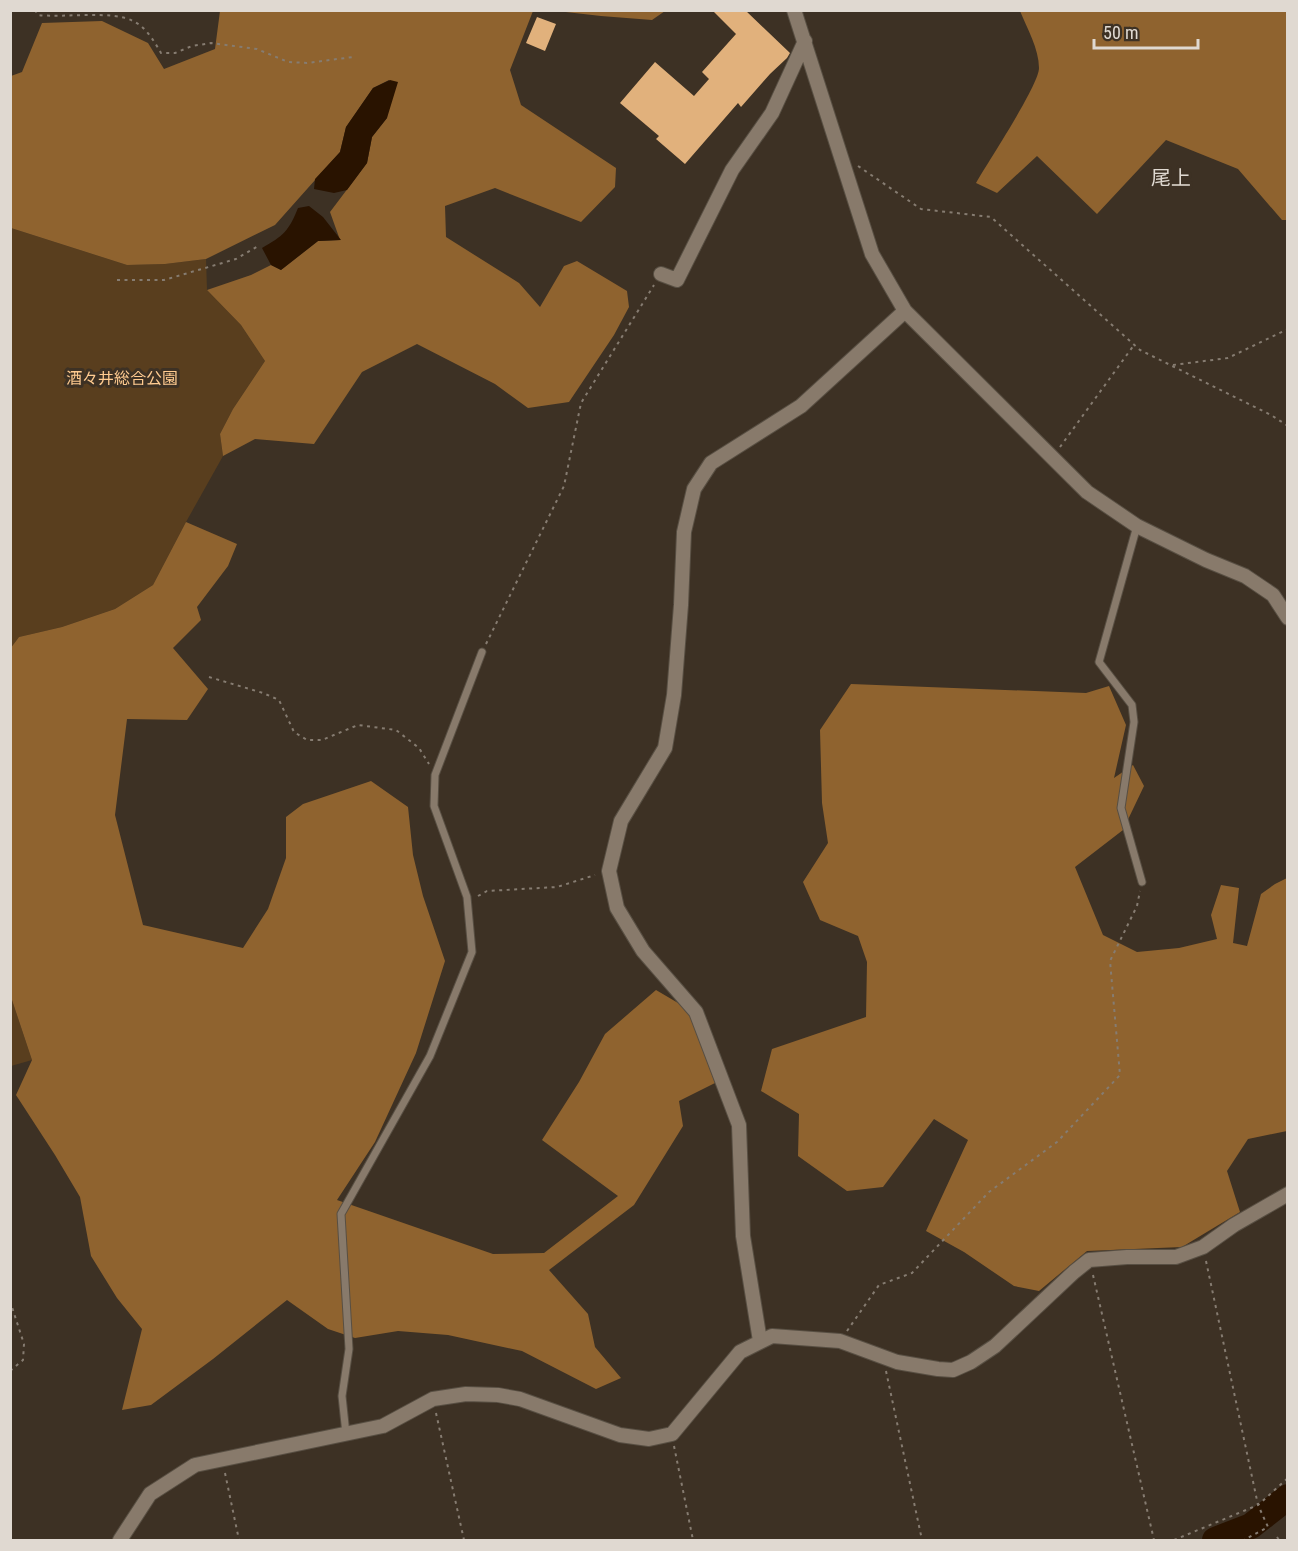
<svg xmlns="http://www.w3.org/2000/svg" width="1298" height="1551" viewBox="0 0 1298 1551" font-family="'Roboto Condensed','Noto Sans JP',sans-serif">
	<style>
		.green { fill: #593e1e }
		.forest { fill: #8f632f }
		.water { fill: #291300 }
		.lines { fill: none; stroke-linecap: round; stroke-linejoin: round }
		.river { stroke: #291300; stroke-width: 26 }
		.building { fill: #e1b17c }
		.lane-casing { stroke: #584f43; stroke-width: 9 }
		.street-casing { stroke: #584f43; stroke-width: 16 }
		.path { stroke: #867c71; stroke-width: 2; stroke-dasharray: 3 4.5; stroke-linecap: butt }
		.lane { stroke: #887a6b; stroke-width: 7 }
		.street { stroke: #887a6b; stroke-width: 14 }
		.labels { text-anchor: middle; stroke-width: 6; stroke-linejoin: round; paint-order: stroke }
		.park-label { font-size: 16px; fill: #ffcb90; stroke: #3d3124 }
		.quarter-label { font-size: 20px; fill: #e0d9d1; stroke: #3d3124 }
	</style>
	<rect width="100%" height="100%" fill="#3d3124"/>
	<!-- green -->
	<path class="green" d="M 11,228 L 127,265 L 165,264 L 206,259 L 207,290 L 241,325 L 265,361 L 233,409 L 220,434 L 223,456 L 186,522 L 153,585 L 115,609 L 62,627 L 19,637 L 11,648 Z
		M 10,994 L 32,1060 L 11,1066 L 10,1066 Z"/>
	<!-- forest -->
	<path class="forest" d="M 220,11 L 533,11 L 510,70 L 521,105 L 616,168 L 615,187 L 581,222 L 495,188 L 445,206 L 446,237 L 519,283 L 540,307 L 564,266 L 577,261 L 627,291 L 629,307 L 614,335 L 569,402 L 528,408 L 495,384 L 417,344 L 362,372 L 314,444 L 255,439 L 223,456 L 220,434 L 233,409 L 265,361 L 241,325 L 207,290 L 251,275 L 271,265 L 281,270 L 318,241 L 340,240 L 330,212 L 367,163 L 372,137 L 387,118 L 389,80 L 373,88 L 346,127 L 340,152 L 275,225 L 206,259 L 165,264 L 127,265 L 11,228 L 11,76 L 22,72 L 42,23 L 102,21 L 148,43 L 164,69 L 215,49 Z
		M 557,11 L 665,11 L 652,20 L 601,16 Z
		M 1020,11 L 1287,11 L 1287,220 L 1282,220 L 1238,169 L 1166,140 L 1097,214 L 1037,156 L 997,193 L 976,183 C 987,164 1039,85 1039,68 C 1039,49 1027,28 1020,11 Z
		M 186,522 L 237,544 L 228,566 L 197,607 L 201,620 L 173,648 L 208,689 L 187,720 L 127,719 L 115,815 L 143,925 L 243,948 L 268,909 L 286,858 L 286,817 L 303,804 L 371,781 L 408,807 L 413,855 L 423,896 L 445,961 L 416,1053 L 375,1142 L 337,1200 L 493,1254 L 544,1253 L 618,1196 L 542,1140 L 579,1082 L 605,1034 L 656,990 L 690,1010 L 704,1041 L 705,1056 L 715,1083 L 679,1101 L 683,1126 L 634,1205 L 549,1270 L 588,1314 L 595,1347 L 621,1378 L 596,1389 L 522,1351 L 448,1335 L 398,1331 L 355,1338 L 328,1329 L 287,1300 L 213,1359 L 151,1405 L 122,1410 L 142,1329 L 117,1298 L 91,1256 L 80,1197 L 55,1155 L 16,1095 L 32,1060 L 10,994 L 10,649 L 19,637 L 62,627 L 115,609 L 153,585 Z
		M 851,684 L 1086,693 L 1109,686 L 1126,725 L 1114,778 L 1133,765 L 1144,786 L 1123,830 L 1075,867 L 1103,935 L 1137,952 L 1179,948 L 1217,939 L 1211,915 L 1221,885 L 1239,888 L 1233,943 L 1247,946 L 1261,894 L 1275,884 L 1287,878 L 1287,1131 L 1248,1139 L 1227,1171 L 1240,1212 L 1182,1247 L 1087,1251 L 1039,1291 L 1014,1286 L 964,1252 L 926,1231 L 968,1140 L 934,1119 L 883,1187 L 847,1191 L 798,1156 L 799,1114 L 761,1091 L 772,1049 L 866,1017 L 867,962 L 858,936 L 820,920 L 803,882 L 828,843 L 822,803 L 820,730 Z"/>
	<!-- water -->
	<path class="water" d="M 390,80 L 398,82 L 387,118 L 372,137 L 367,163 L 347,190 L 334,193 L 314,189 L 315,179 L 340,152 L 346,127 L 373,88 Z
		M 309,206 L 323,217 L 341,240 L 318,241 L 281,270 L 271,265 L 262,248 C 283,236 289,231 298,208 Z"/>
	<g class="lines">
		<!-- river -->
		<path class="river" d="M 1215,1540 L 1251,1526 L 1288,1497"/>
	</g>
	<!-- building -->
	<path class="building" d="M 712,10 L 745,10 L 790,53 L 787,58 L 770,74 L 741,107 L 738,103 L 685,164 L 656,139 L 659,136 L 620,103 L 655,62 L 694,96 L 709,79 L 702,72 L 736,34 Z
		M 537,17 L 556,24 L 545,51 L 526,43 Z"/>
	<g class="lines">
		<!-- lane casing -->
		<g class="lane-casing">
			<path id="lane" d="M 1137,526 L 1099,662 L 1132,705 L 1134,722 L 1121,808 L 1142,882
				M 346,1434 L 342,1396 L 349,1349 L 341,1214 L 430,1056 L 472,952 L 467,897 L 434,806 L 435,775 L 482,652"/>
		</g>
		<!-- street casing -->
		<g class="street-casing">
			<path id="street" d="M 794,10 L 872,254 L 905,311 L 1087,492 L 1137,526 L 1206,560 L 1245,576 L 1273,595 L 1288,618
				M 661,274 L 677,280 L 732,170 L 772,113 L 805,41
				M 760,1341 L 743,1236 L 739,1125 L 696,1012 L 643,951 L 617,908 L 609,871 L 621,821 L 665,748 L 674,695 L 681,605 L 684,532 L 694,489 L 711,463 L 801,406 L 905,311
				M 120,1540 L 150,1494 L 195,1465 L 383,1426 L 433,1399 L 466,1394 L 498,1395 L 520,1399 L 620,1435 L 649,1439 L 672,1434 L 740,1352 L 772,1336 L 840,1341 L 897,1362 L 938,1369 L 953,1370 L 971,1362 L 995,1346 L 1074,1272 L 1089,1260 L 1127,1257 L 1176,1257 L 1203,1247 L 1234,1225 L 1288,1194"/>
		</g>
		<!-- path -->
		<path class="path" d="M 35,10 L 38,15 C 64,18 112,10 133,21 C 146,27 154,41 161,53 L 175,53 L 192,46 L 211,43 L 257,49 L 288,62 L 307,63 L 353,57
			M 858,166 L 921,209 L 991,217 L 1140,350 L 1271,415 L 1288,426
			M 117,280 L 164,280 L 236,259 L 260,245
			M 1173,365 L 1228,358 L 1288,329
			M 1060,447 L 1134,345
			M 486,644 L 564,486 L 581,403 L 654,285
			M 209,677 L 263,693 L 279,700 L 294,732 L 307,740 L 322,740 L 358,725 L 396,730 L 419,748 L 429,764
			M 478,896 L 487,891 L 557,887 L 595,875
			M 1206,1261 L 1258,1505 L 1268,1527 L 1244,1540
			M 1093,1275 L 1154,1540
			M 10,1301 L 24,1344 L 23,1360 L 10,1371
			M 847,1331 L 879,1285 L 912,1273 L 989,1192 L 1057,1142 L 1120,1075 L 1110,961 L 1137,906 L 1140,891
			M 886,1371 L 922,1540
			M 436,1413 L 464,1540
			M 674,1446 L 693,1540
			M 225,1473 L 239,1540
			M 1277,1537 L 1279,1540
			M 1174,1540 L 1258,1505 L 1288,1478"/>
		<!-- lane -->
		<use href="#lane" class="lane"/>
		<!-- street -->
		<use href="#street" class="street"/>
	</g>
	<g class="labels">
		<!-- park labels -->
		<g class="park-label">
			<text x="122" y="384">酒々井総合公園</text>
		</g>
		<!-- quarter labels -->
		<g class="quarter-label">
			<text x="1171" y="185">尾上</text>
		</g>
	</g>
	<!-- border -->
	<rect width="1298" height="1551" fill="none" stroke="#e0d9d1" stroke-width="24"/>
	<!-- scale -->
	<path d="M1094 39v9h104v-9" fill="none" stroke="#e0d9d1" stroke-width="3"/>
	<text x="1103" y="39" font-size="18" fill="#e0d9d1" stroke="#3d3124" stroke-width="4.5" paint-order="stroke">50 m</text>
</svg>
